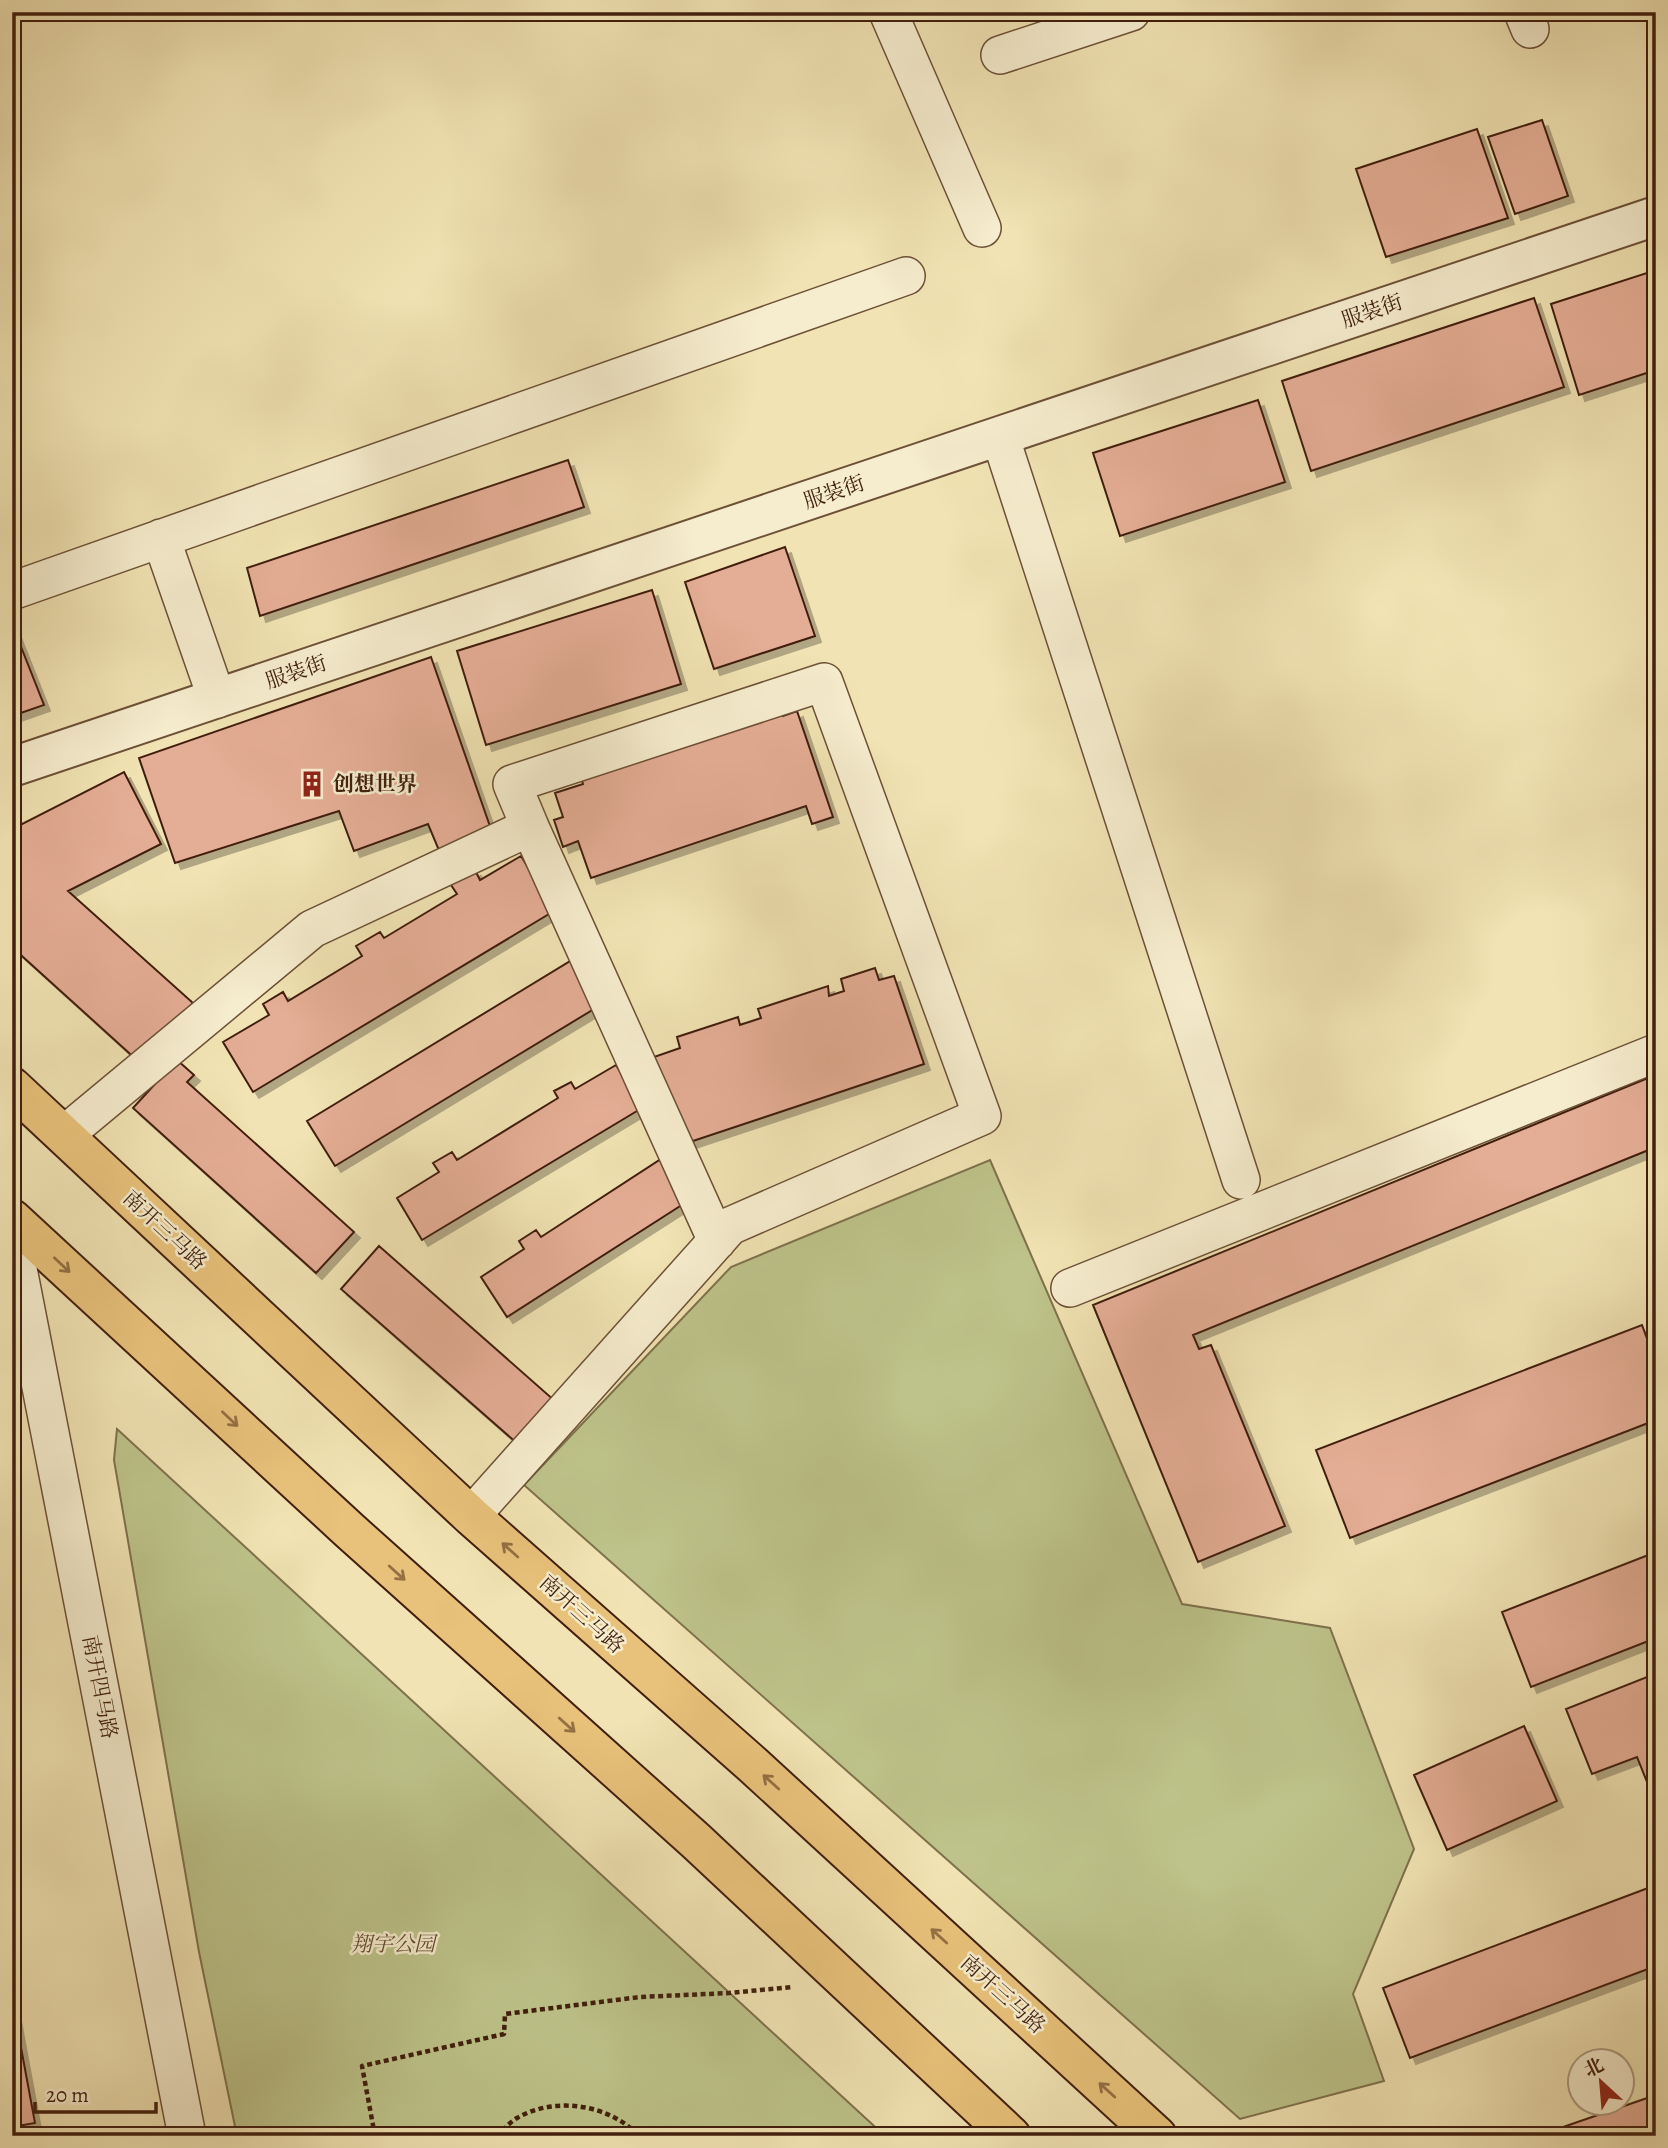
<svg xmlns="http://www.w3.org/2000/svg" width="1668" height="2148" viewBox="0 0 1668 2148" font-family="Alegreya,'Noto Serif SC',serif">
	<style>
		.green { fill: #bdc38a; stroke: #7f714c; stroke-width: 2 }
		.building { fill: #e4ad95; stroke: #411f0e; stroke-width: 2; filter: url(#shadow) }
		.lines { fill: none; stroke-linecap: round; stroke-linejoin: round }
		.minor-casing { stroke: #6d5037; stroke-width: 40 }
		.tertiary-casing { stroke: #6d5037; stroke-width: 42 }
		.primary-casing { stroke: #411f0e; stroke-width: 42 }
		.path { stroke: #411f0e; stroke-width: 4.5; stroke-dasharray: 5 3.5; stroke-linecap: butt }
		.minor { stroke: #f6edce; stroke-width: 37 }
		.tertiary { stroke: #f6edce; stroke-width: 38 }
		.primary { stroke: #e8c27a; stroke-width: 38 }
		.oneway { stroke: #947044 }
		.labels { text-anchor: middle; stroke-width: 5; stroke-linejoin: round; paint-order: stroke }
		.street-label { font-size: 21px; fill: #411f0e; stroke: #f6edce }
		.poi-label { font-size: 21px; font-weight: bold; fill: #411f0e; stroke: #f6edce; text-anchor: start }
		.park-label { font-size: 21px; font-style: italic; fill: #60482d; stroke: #f6edce }
	</style>
	<defs>
		<filter id="shadow"><feDropShadow dx="6" dy="6" stdDeviation="0" flood-color="#0004"/></filter>
	</defs>
	<rect width="100%" height="100%" fill="#f1e3b3"/>
	<filter id="stains"><feTurbulence type="fractalNoise" baseFrequency=".00286" numOctaves="4"/><feColorMatrix values="0 0 0 0 .2 0 0 0 0 .09 0 0 0 0 .02 0 0 0 .5 -.17"/></filter>
	<radialGradient id="worn" r=".72"><stop offset=".6" stop-color="#630" stop-opacity="0"/><stop offset="1" stop-color="#630" stop-opacity=".3"/></radialGradient>
	<!-- green -->
	<path class="green" d="M 990,1160 L 1182,1604 L 1330,1628 L 1414,1849 L 1353,1994 L 1384,2081 L 1240,2119 L 524,1485 L 731,1267 Z
		M 117,1429 L 885,2136 L 237,2136 L 199,1952 L 114,1460 Z"/>
	<!-- building -->
	<path class="building" d="M 1542,120 L 1568,196 L 1515,214 L 1488,137 Z
		M 1477,129 L 1508,218 L 1386,257 L 1356,169 Z
		M 1656,270 L 1656,370 L 1579,395 L 1551,304 Z
		M 1534,298 L 1564,387 L 1311,471 L 1282,381 Z
		M 1258,400 L 1285,482 L 1120,536 L 1093,453 Z
		M 568,460 L 584,507 L 260,616 L 247,568 Z
		M 785,547 L 815,636 L 714,669 L 685,582 Z
		M 652,590 L 681,684 L 486,745 L 457,651 Z
		M 12,624 L 44,705 L 12,716 Z
		M 431,657 L 493,835 L 443,860 L 428,824 L 354,851 L 339,811 L 175,863 L 139,758 Z
		M 778,703 L 783,716 L 797,711 L 833,817 L 812,824 L 806,806 L 591,878 L 578,841 L 563,847 L 554,820 L 563,817 L 555,793 L 583,784 L 580,773 L 748,726 L 744,715 Z
		M 124,772 L 161,844 L 68,891 L 193,1003 L 139,1062 L 12,947 L 12,834 L 20,825 Z
		M 521,856 L 554,911 L 253,1092 L 223,1042 L 269,1015 L 263,1004 L 283,992 L 288,1001 L 362,956 L 356,946 L 380,932 L 384,938 L 457,894 L 451,885 L 475,870 L 480,880 Z
		M 572,960 L 599,1006 L 335,1166 L 307,1121 Z
		M 875,968 L 879,980 L 894,976 L 924,1064 L 687,1143 L 651,1058 L 680,1048 L 677,1037 L 738,1017 L 740,1025 L 761,1018 L 758,1009 L 828,986 L 829,996 L 844,991 L 841,979 Z
		M 177,1060 L 194,1075 L 187,1082 L 354,1232 L 316,1273 L 133,1108 Z
		M 616,1065 L 642,1108 L 422,1240 L 397,1198 L 439,1172 L 433,1163 L 452,1152 L 457,1160 L 558,1098 L 554,1091 L 571,1082 L 575,1089 Z
		M 1648,1078 L 1656,1097 L 1656,1147 L 1193,1335 L 1199,1349 L 1211,1345 L 1285,1526 L 1198,1562 L 1093,1305 Z
		M 661,1159 L 688,1201 L 507,1317 L 481,1277 L 524,1249 L 519,1241 L 536,1230 L 541,1237 Z
		M 379,1246 L 564,1409 L 527,1452 L 341,1289 Z
		M 1642,1325 L 1652,1352 L 1656,1350 L 1656,1420 L 1350,1538 L 1316,1450 Z
		M 1656,1552 L 1656,1638 L 1531,1687 L 1502,1612 Z
		M 1652,1675 L 1656,1686 L 1656,1778 L 1647,1782 L 1637,1757 L 1592,1774 L 1566,1709 Z
		M 1524,1726 L 1557,1801 L 1447,1850 L 1414,1775 Z
		M 1656,1885 L 1656,1966 L 1410,2058 L 1383,1988 Z
		M 12,1999 L 35,2123 L 12,2127 Z
		M 1656,2095 L 1656,2136 L 1537,2136 Z"/>
	<g class="lines">
		<!-- minor casing -->
		<g class="minor-casing">
			<path id="minor" d="M 888,12 L 982,228
				M 1523,12 L 1530,29
				M 1000,55 L 1131,12
				M 1000,436 L 1241,1180
				M 161,538 L 217,699
				M 12,591 L 906,276
				M 530,827 L 717,1241
				M 64,1135 L 312,929 L 530,827 L 512,784 L 824,682 L 982,1116 L 730,1226 L 471,1516
				M 12,1238 L 187,2136
				M 1070,1288 L 1656,1053"/>
		</g>
		<!-- tertiary casing -->
		<g class="tertiary-casing">
			<path id="tertiary" d="M 12,767 L 1656,216"/>
		</g>
		<!-- primary casing -->
		<g class="primary-casing">
			<path id="primary" d="M 12,1087 L 471,1516 L 753,1765 L 1157,2136
				M 12,1219 L 349,1530 L 696,1841 L 1011,2136"/>
		</g>
		<!-- path -->
		<path class="path" d="M 375,2136 L 362,2066 L 504,2034 L 505,2014 L 640,1997 L 729,1993 L 792,1987
			M 496,2136 C 503,2130 509,2123 517,2118 C 555,2096 609,2104 639,2136"/>
		<!-- minor -->
		<use href="#minor" class="minor"/>
		<!-- tertiary -->
		<use href="#tertiary" class="tertiary"/>
		<!-- primary -->
		<use href="#primary" class="primary"/>
	</g>
	<!-- one-way arrows -->
	<defs><path id="oneway-shaft" d="M-6 0H5M1.5-3L5.5 0L1.5 3" fill="none" stroke-width="1.6" stroke-linecap="round" stroke-linejoin="round" transform="scale(1.75)"/></defs>
	<g class="oneway">
		<use href="#oneway-shaft" transform="translate(62 1265) rotate(43)"/>
		<use href="#oneway-shaft" transform="translate(230 1419) rotate(43)"/>
		<use href="#oneway-shaft" transform="translate(510 1550) rotate(-138)"/>
		<use href="#oneway-shaft" transform="translate(397 1573) rotate(42)"/>
		<use href="#oneway-shaft" transform="translate(567 1725) rotate(42)"/>
		<use href="#oneway-shaft" transform="translate(771 1782) rotate(-138)"/>
		<use href="#oneway-shaft" transform="translate(939 1936) rotate(-138)"/>
		<use href="#oneway-shaft" transform="translate(1107 2090) rotate(-138)"/>
	</g>
	<!-- icons -->
	<defs>
		<g id="building-bare" transform="scale(2.1)"><path d="M-4-6H4V6H1V3H-1V6H-4ZM-2.5-4.3h1.7v1.8h-1.7ZM.8-4.3h1.7v1.8H.8ZM-2.5-1h1.7V.8h-1.7ZM.8-1h1.7V.8H.8Z" fill="#8f2418" stroke="#f6edce" stroke-width="2.5" paint-order="stroke"/></g>
	</defs>
	<g fill-rule="evenodd">
		<use href="#building-bare" x="312" y="784"/>
	</g>
	<g class="labels">
		<!-- street labels -->
		<g class="street-label">
			<text transform="translate(1372 311) rotate(-19)" y="7">服装街</text>
			<text transform="translate(834 492) rotate(-19)" y="7">服装街</text>
			<text transform="translate(296 672) rotate(-19)" y="7">服装街</text>
			<text transform="translate(165 1230) rotate(43)" y="7">南开三马路</text>
			<text transform="translate(582 1614) rotate(42)" y="7">南开三马路</text>
			<text transform="translate(100 1687) rotate(79)" y="7">南开四马路</text>
			<text transform="translate(1003 1994) rotate(42)" y="7">南开三马路</text>
		</g>
		<!-- poi labels -->
		<g class="poi-label">
			<text x="333" y="791">创想世界</text>
		</g>
		<!-- park labels -->
		<g class="park-label">
			<text x="393" y="1951">翔宇公园</text>
		</g>
	</g>
	<!-- margin -->
	<rect width="1668" height="2148" fill="none" stroke="#f1e3b3" stroke-width="42"/>
	<rect x="14" y="14" width="1640" height="2120" fill="none" stroke="#411f0e" stroke-width="3.5"/>
	<rect x="21" y="21" width="1626" height="2106" fill="none" stroke="#411f0e" stroke-width="2"/>
	<!-- north arrow -->
	<g transform="translate(1601 2082) rotate(334)"><circle r="33" fill="#f6edce" stroke="#ae9b81" stroke-width="2"/>
	<path d="M0-5L12 26L0 18L-12 26Z" fill="#8f2418"/>
	<text y="-10" font-size="19" font-weight="bold" text-anchor="middle" fill="#411f0e">北</text>
	</g>
	<!-- scale -->
	<path d="M35 2102v10h121v-10" fill="none" stroke="#411f0e" stroke-width="3.5"/>
	<text x="46" y="2102" font-size="21" fill="#411f0e" stroke="#f6edce" stroke-width="5" paint-order="stroke">20 m</text>
	<rect width="100%" height="100%" filter="url(#stains)"/>
	<rect width="100%" height="100%" fill="url(#worn)"/>
</svg>
